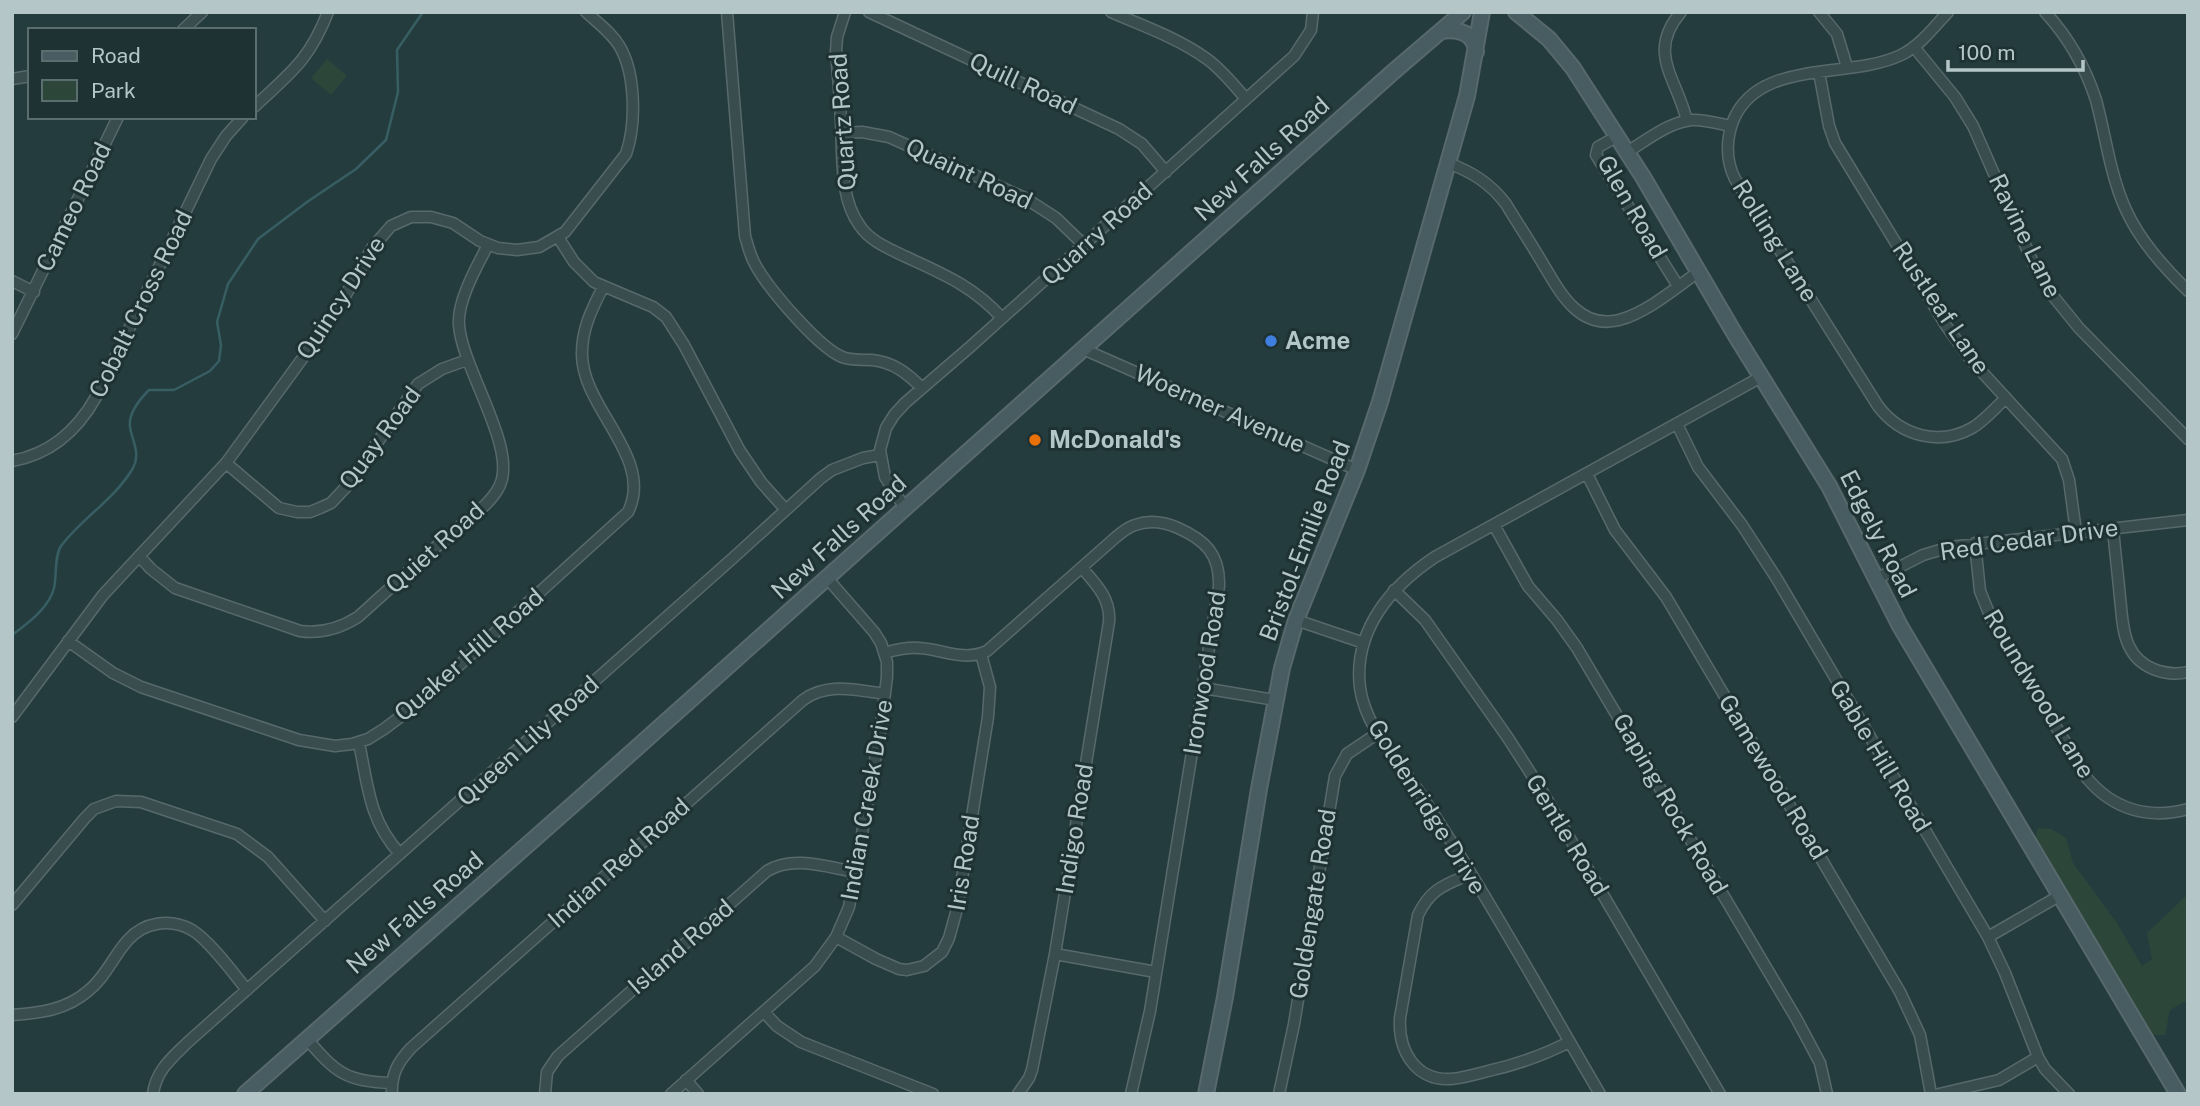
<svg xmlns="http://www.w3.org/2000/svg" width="2200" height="1106" viewBox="0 0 2200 1106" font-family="'Public Sans',sans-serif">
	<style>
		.green { fill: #2d463a }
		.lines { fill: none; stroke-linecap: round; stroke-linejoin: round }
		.stream { stroke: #375e63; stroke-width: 2.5 }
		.street-casing { stroke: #57696c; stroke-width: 13 }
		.secondary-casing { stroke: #57696c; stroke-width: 18 }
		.street { stroke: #394c4e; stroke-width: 10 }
		.secondary { stroke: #475d61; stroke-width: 14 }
		.shop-dot { fill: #3f7fe0; stroke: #1e3133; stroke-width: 2.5 }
		.food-dot { fill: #e8710a; stroke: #1e3133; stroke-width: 2.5 }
		.labels { text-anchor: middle; stroke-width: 6; stroke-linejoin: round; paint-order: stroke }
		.street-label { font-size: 24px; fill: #b5c6c9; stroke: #1e3133 }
		.poi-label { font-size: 24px; font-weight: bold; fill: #b5c6c9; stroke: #1e3133; text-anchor: start }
	</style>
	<rect width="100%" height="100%" fill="#253c3e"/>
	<!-- green -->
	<path class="green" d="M 327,59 L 347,76 L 331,95 L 311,78 Z
		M 2038,828 L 2051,829 L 2066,838 L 2073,863 L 2117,923 L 2142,966 L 2152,959 L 2147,933 L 2188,894 L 2188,1000 L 2170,1010 L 2165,1035 L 2152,1035 L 2063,890 L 2035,837 Z"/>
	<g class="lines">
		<!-- stream -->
		<path class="stream" d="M 12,635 C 28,623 49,608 54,588 C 57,575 54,557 61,546 C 82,518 115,499 133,468 C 141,453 132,441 130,427 C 128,413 140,399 149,390 L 174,390 L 210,371 L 219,361 L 221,345 L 217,322 L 228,284 L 258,239 L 307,202 L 356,169 L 386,140 L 398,92 L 397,50 L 423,12"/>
		<!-- street casing -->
		<g class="street-casing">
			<path id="street" d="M 727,12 L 745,236 C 748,246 750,256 756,266 C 769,289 821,351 845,358 C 853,360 863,360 872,360 C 893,362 907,373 922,388
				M 845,12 L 837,37 L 836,52 C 838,75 840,98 841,122 C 843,155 839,198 860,226 C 870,241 888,248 904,256 C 943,274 973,286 1002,318
				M 869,12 L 1119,129 L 1142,144 L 1166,172
				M 1111,12 C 1143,26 1178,38 1207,59 C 1222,70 1234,85 1246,99
				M 1681,12 C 1646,53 1677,78 1687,121
				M 1819,12 L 1837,34 L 1847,67
				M 1948,12 C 1934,27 1920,46 1901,55 C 1849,80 1758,58 1733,121 C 1726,140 1726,161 1735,179 L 1878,406 C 1900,435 1938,447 1972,428 C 1984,421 1994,409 2005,399
				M 2045,12 C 2069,38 2085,66 2096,100 C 2106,137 2110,175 2126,210 C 2140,241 2164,267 2188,291
				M 183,30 L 202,12
				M 1914,47 L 1955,97 L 1973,126 L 2034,265 L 2053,296 L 2079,328 L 2188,439
				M 1819,72 L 1829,126 L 1835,143 L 1947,327 L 1971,360 L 2062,459 L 2069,480 L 2076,532
				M 12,79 L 30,76
				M 254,107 C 290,73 309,61 328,12
				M 842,133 L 862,132 L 889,137 L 1025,198 L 1056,218 L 1084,245
				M 1618,136 L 1598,147 L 1596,155 L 1678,286
				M 1627,152 C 1647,140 1669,122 1692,120 C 1705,119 1719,124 1731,126
				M 1448,163 C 1472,172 1490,183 1506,204 C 1516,221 1527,237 1537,254 C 1556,284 1575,331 1619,320 C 1646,313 1676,288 1698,272
				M 558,237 L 574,262 L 594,282 L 653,307 L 666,317 L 684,345 L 740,451 L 761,482 L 786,510
				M 12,281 L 34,292
				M 12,334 L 118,117
				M 1083,349 L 1357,470
				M 1677,424 L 1698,467 L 1742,525 L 1777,579 L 1988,937 L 2005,973 L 2038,1057 L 2045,1069 L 2069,1094
				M 12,461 C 51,454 77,431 96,397 L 211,159 L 226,136 L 243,117
				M 226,463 L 279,508 L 297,512 L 310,512 L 320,508 L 331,503 L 347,486 L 418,384 L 442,369 L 467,360
				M 1587,474 L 1615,530 L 1666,597 L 1900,992 L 1920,1035 L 1931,1094
				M 905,508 L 885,477 L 880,450 L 886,428 L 894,415 L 905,403 L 970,347 L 1294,56 L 1311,30 L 1313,12
				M 1494,525 L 1528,586 L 1557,620 L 1577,648 L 1796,1018 L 1820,1063 L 1827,1094
				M 2113,528 C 2115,552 2118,575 2120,598 C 2122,614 2122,632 2129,646 C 2139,668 2165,677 2188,672
				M 1975,543 L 1980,591 L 1991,618 L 2086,777 C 2112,809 2148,820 2188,809
				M 139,556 L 151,569 L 175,588 L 300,631 C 321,634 339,629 358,617 C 389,589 421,560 453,532 C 468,519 490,505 499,487 C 519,450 462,369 459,325 C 457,301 477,266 488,245
				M 1876,579 L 1923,555 L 1950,547 L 2188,520
				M 1394,590 L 1425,620 L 1508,738 L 1542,791 L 1720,1094
				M 1296,620 L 1364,643
				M 68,641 L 113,673 L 141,687 L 299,740 L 335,746 L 352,744 L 368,739 L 384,729 L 412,708 L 628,512 C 655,457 581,408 582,353 C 582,328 592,309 603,287
				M 884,653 C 895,650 907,647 919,648 C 943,649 963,662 987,651 L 1116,537 C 1122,532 1128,527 1135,525 C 1149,520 1164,522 1178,528 C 1205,540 1220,554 1219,586 L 1150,1011 L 1131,1094
				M 1203,688 L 1275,700
				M 12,717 L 103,595 L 226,463 L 318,337 L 344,298 L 372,248 L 391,226 L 411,217 L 431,217 L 453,223 L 480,241 L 498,248 L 517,250 L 539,247 L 565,232 L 626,154 C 636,125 636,75 620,47 C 612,33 598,23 586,12
				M 359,743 C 368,786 369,820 400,854
				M 1470,874 C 1445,885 1431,888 1418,915 L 1400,1018 C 1398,1050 1415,1081 1451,1079 C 1464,1078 1476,1074 1488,1071 C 1519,1064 1542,1056 1569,1042
				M 12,905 L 85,818 L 94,809 L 116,801 L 141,802 L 237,834 L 268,857 L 325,921
				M 836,937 L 876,959 L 899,969 L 907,970 L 924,966 L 942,952 L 949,938 L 957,909 L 988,717 L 990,687 L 981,654
				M 1988,937 L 2059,896
				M 1055,954 L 1156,972
				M 764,1012 L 777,1026 L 801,1042 L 933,1094
				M 12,1015 C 40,1013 66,1010 88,991 C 105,978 114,955 128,940 C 144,922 170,918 192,930 C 209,940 234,974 247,990
				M 307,1039 C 336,1073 347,1082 392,1083
				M 686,1080 L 698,1094
				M 153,1094 C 156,1070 172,1058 188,1042 L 733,558 L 821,478 L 832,470 L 863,458 L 880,455
				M 392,1094 C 391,1074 398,1062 411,1048 L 803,700 C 828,682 856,690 885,694
				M 545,1094 L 547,1072 L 558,1056 L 767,871 C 793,855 827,867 855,872
				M 671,1094 L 815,966 L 836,937 L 849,907 L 880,732 L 887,677 L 887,662 L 881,643 L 874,632 L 827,578
				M 1018,1094 L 1029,1078 L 1032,1070 L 1055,954 L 1109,622 C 1111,599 1096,584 1082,568
				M 1279,1094 L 1294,1024 L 1335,776 L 1347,754 L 1378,733
				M 1600,1094 C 1547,1004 1497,912 1440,824 C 1430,808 1419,791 1408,776 C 1388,749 1365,722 1360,688 C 1353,631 1390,587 1435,557 L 1761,377
				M 1939,1094 L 1999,1080 L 2038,1057"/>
		</g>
		<!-- secondary casing -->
		<g class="secondary-casing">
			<path id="secondary" d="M 1516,12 L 1549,39 L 1573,68 L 1643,177 L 1736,336 L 1829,486 L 1900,626 L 2178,1094
				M 1441,31 C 1458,28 1475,33 1476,52
				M 245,1094 L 585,794 L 1393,72 L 1463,12
				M 1206,1094 L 1225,997 L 1259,789 L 1282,668 L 1296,620 L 1357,470 L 1380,402 L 1467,96 L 1482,12"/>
		</g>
		<!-- street -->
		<use href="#street" class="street"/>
		<!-- secondary -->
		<use href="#secondary" class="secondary"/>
	</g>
	<!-- markers -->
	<circle class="shop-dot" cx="1271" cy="341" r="7"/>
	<circle class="food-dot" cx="1035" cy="440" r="7"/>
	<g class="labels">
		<!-- street labels -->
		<g class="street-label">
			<text transform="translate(1023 84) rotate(25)" y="8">Quill Road</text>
			<text transform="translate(843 122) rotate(-94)" y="8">Quartz Road</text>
			<text transform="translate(1262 159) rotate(-42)" y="8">New Falls Road</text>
			<text transform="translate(969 174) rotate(25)" y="8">Quaint Road</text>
			<text transform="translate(74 207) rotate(-64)" y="8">Cameo Road</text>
			<text transform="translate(1632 207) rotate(60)" y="8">Glen Road</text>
			<text transform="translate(1097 234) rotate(-42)" y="8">Quarry Road</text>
			<text transform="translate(2025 236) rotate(64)" y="8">Ravine Lane</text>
			<text transform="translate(1775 241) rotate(58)" y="8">Rolling Lane</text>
			<text transform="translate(341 298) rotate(-57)" y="8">Quincy Drive</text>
			<text transform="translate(141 304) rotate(-64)" y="8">Cobalt Cross Road</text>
			<text transform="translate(1941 308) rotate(56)" y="8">Rustleaf Lane</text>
			<text transform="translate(1220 409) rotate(24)" y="8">Woerner Avenue</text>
			<text transform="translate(380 438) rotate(-54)" y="8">Quay Road</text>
			<text transform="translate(1878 534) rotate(63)" y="8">Edgely Road</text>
			<text transform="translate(839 537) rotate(-42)" y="8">New Falls Road</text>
			<text transform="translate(2029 540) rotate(-8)" y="8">Red Cedar Drive</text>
			<text transform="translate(1305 541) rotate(-69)" y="8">Bristol-Emilie Road</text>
			<text transform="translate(435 548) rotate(-42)" y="8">Quiet Road</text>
			<text transform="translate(469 655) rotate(-41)" y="8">Quaker Hill Road</text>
			<text transform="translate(1205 673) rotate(-81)" y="8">Ironwood Road</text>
			<text transform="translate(2039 694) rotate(59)" y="8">Roundwood Lane</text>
			<text transform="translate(528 741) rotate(-42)" y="8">Queen Lily Road</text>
			<text transform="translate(1880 756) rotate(59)" y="8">Gable Hill Road</text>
			<text transform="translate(1773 777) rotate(59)" y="8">Gamewood Road</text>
			<text transform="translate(867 800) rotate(-80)" y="8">Indian Creek Drive</text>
			<text transform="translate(1670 804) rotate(60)" y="8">Gaping Rock Road</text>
			<text transform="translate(1427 807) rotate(58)" y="8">Goldenridge Drive</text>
			<text transform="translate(1075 829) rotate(-81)" y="8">Indigo Road</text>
			<text transform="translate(1567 835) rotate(59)" y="8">Gentle Road</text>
			<text transform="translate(619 863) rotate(-42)" y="8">Indian Red Road</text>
			<text transform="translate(964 863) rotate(-81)" y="8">Iris Road</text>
			<text transform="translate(1313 904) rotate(-81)" y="8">Goldengate Road</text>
			<text transform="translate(415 913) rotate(-41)" y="8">New Falls Road</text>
			<text transform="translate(681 947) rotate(-41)" y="8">Island Road</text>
		</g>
		<!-- poi labels -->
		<g class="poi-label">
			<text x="1285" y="349">Acme</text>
			<text x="1049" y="448">McDonald's</text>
		</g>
	</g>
	<!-- border -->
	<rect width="2200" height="1106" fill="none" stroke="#b5c6c9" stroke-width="28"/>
	<!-- legend -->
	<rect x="28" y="28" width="228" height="91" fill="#1e3133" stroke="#5a6d6f" stroke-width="2"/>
	<rect x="42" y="51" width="35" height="10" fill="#475d61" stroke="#5a6d6f" stroke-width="2"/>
	<text x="91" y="63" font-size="21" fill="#b5c6c9">Road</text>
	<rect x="42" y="80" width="35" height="21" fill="#2d463a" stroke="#5a6d6f" stroke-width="2"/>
	<text x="91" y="98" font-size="21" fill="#b5c6c9">Park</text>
	<!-- scale -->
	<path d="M1948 60v10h135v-10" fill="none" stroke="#b5c6c9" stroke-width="3.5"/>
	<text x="1958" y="60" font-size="21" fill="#b5c6c9" stroke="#1e3133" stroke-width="5" paint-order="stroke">100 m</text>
</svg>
